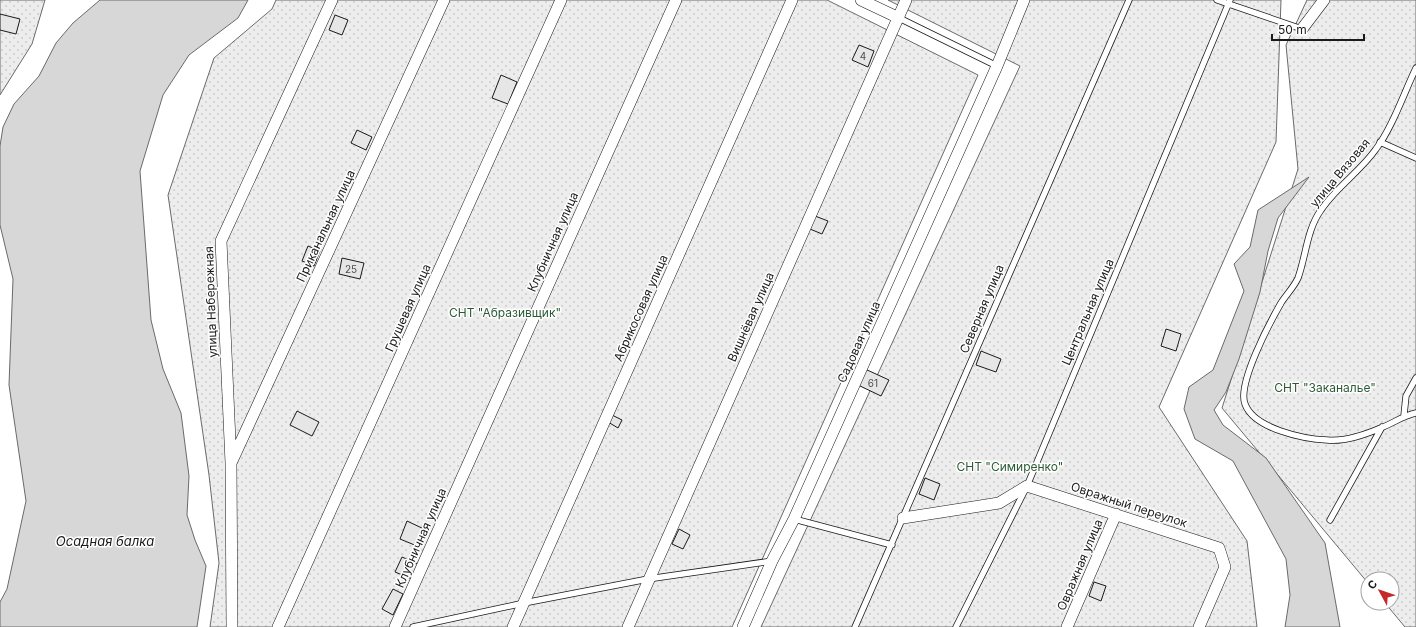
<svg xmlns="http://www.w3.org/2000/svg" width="1416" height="627" viewBox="0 0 1416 627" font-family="Inter,sans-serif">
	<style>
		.green { fill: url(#green-dots); stroke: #6a6a6a }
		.water { fill: #d7d7d7; stroke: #6a6a6a }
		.building { fill: #e6e6e6; stroke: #1a1a1a }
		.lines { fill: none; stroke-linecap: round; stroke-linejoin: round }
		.service-casing { stroke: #1a1a1a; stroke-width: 7 }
		.minor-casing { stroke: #1a1a1a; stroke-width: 12 }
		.service { stroke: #fff; stroke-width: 5.5 }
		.minor { stroke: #fff; stroke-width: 11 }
		.labels { text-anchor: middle; stroke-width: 3; stroke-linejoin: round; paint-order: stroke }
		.number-label { font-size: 10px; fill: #4d4d4d }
		.street-label { font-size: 12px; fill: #1a1a1a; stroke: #fff }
		.park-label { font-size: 12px; fill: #2b5a34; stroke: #fff }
		.water-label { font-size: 13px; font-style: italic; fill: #1a1a1a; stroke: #fff }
	</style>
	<defs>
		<pattern id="green-dots" width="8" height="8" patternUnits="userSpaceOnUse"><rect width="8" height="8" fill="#ededed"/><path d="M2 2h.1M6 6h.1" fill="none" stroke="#cbcbcb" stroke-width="1.8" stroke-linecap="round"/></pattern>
	</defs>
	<rect width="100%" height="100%" fill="#fff"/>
	<!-- green -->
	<path class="green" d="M 0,0 L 45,0 L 32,44 L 0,95 Z
		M 276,0 L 827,0 L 978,75 L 732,627 L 210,627 L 219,563 L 209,475 L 168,195 L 214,58 L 272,9 Z
		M 888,0 L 1281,0 L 1276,142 L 1159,407 L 1247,541 L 1257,627 L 761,627 L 1020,66 Z
		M 1307,0 L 1416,0 L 1416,627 L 1405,627 L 1385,603 L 1392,603 L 1392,579 L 1368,579 L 1368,583 L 1222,408 L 1298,169 L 1286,45 Z"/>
	<!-- water -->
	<path class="water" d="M 100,0 L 248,0 L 238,18 L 189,55 L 163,95 L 140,171 L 151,320 L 163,369 L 181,413 L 189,476 L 187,515 L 195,540 L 206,566 L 197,627 L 0,627 L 0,602 L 7,589 L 26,501 L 9,385 L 13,279 L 0,225 L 0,146 L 3,127 L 14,104 L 39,76 L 56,43 L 73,23 Z
		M 1309,177 L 1278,218 L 1268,251 L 1260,292 L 1239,359 L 1226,392 L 1214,410 L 1223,425 L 1266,458 L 1325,543 L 1340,627 L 1285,627 L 1290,595 L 1286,559 L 1233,461 L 1195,439 L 1184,409 L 1189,387 L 1213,370 L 1244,291 L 1234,264 L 1250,247 L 1258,210 Z"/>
	<!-- building -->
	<path class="building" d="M 0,14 L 20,19 L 16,34 L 0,30 Z
		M 335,15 L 348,20 L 342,35 L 329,30 Z
		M 859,45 L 874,51 L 868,67 L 852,60 Z
		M 501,75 L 517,82 L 508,104 L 492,98 Z
		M 357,130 L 372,137 L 366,150 L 351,143 Z
		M 815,216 L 828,221 L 822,234 L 810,229 Z
		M 308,246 L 320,251 L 314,266 L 302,261 Z
		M 342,258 L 364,263 L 360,279 L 339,274 Z
		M 1166,329 L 1181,334 L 1176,351 L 1161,346 Z
		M 981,351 L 1001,359 L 996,372 L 976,365 Z
		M 865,369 L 889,380 L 881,396 L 858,385 Z
		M 297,411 L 319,422 L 312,436 L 290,425 Z
		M 612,415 L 622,420 L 618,428 L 608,422 Z
		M 925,478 L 940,484 L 934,500 L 919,494 Z
		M 407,521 L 424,529 L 417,546 L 400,539 Z
		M 679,529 L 690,535 L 683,549 L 672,544 Z
		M 402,557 L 418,564 L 412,579 L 395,572 Z
		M 1094,582 L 1106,586 L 1101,601 L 1089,596 Z
		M 393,589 L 403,594 L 393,615 L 382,609 Z"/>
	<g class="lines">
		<!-- service casing -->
		<g class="service-casing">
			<path id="service" d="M 1217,0 L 1302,29
				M 899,18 L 997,66
				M 1416,68 C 1404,93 1392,128 1376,149 C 1360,172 1336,187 1321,210 C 1307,229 1306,256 1298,278 C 1294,287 1286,295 1281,303 C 1270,322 1237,384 1245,404 C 1254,429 1304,439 1327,440 C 1345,442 1367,434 1383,427 C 1395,422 1403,416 1416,413
				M 1380,142 L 1416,158
				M 1404,415 L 1406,396 L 1416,378
				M 794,519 L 892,545
				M 1330,520 L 1382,427
				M 413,627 L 524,603 L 648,579 L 772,561
				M 855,627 L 1129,0
				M 956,627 L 1027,486 L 1230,0"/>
		</g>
		<!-- minor casing -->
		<g class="minor-casing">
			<path id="minor" d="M 861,0 L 899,18
				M 1302,29 L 1324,0
				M 232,461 L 444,0
				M 903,518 L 999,503 L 1027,486 L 1219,548 L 1225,567 L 1199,627
				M 232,627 L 231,463 L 221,241 L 332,0
				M 278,627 L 561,0
				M 395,627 L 676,0
				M 513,627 L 792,0
				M 628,627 L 906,0
				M 743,627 L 772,561 L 794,519 L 997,66 L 1024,0
				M 1067,627 L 1116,514"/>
		</g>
		<!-- service -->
		<use href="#service" class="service"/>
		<!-- minor -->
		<use href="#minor" class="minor"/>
	</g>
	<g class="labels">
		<!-- number labels -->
		<g class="number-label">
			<text x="863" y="60">4</text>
			<text x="351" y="273">25</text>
			<text x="873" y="387">61</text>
		</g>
		<!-- street labels -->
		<g class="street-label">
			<text transform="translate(1340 173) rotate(-50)" y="4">улица Вязовая</text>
			<text transform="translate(326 226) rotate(-65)" y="4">Приканальная улица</text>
			<text transform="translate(553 242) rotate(-66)" y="4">Клубничная улица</text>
			<text transform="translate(211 302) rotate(-92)" y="4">улица Набережная</text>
			<text transform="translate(408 308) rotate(-66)" y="4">Грушевая улица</text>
			<text transform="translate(641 308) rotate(-66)" y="4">Абрикосовая улица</text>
			<text transform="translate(982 309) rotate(-67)" y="4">Северная улица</text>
			<text transform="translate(1088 312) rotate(-67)" y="4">Центральная улица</text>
			<text transform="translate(751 317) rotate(-66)" y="4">Вишнёвая улица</text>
			<text transform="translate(859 342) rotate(-66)" y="4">Садовая улица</text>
			<text transform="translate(1129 505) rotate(18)" y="4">Овражный переулок</text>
			<text transform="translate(421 538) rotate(-66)" y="4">Клубничная улица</text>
			<text transform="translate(1080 565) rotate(-67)" y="4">Овражная улица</text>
		</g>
		<!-- park labels -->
		<g class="park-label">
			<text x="505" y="317">СНТ "Абразивщик"</text>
			<text x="1325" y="392">СНТ "Заканалье"</text>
			<text x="1010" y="471">СНТ "Симиренко"</text>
		</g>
		<!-- water labels -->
		<g class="water-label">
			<text x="105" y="546">Осадная балка</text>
		</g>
	</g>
	<!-- north arrow -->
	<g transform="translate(1380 591) rotate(310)"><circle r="19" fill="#ffffff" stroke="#a3a3a3"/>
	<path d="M0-3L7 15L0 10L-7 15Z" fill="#c62828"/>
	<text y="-6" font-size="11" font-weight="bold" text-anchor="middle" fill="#1a1a1a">С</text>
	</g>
	<!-- scale -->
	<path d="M1272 34v6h92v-6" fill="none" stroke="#1a1a1a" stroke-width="2"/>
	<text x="1278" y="34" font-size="12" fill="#1a1a1a" stroke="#ffffff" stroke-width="3" paint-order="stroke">50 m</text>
</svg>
